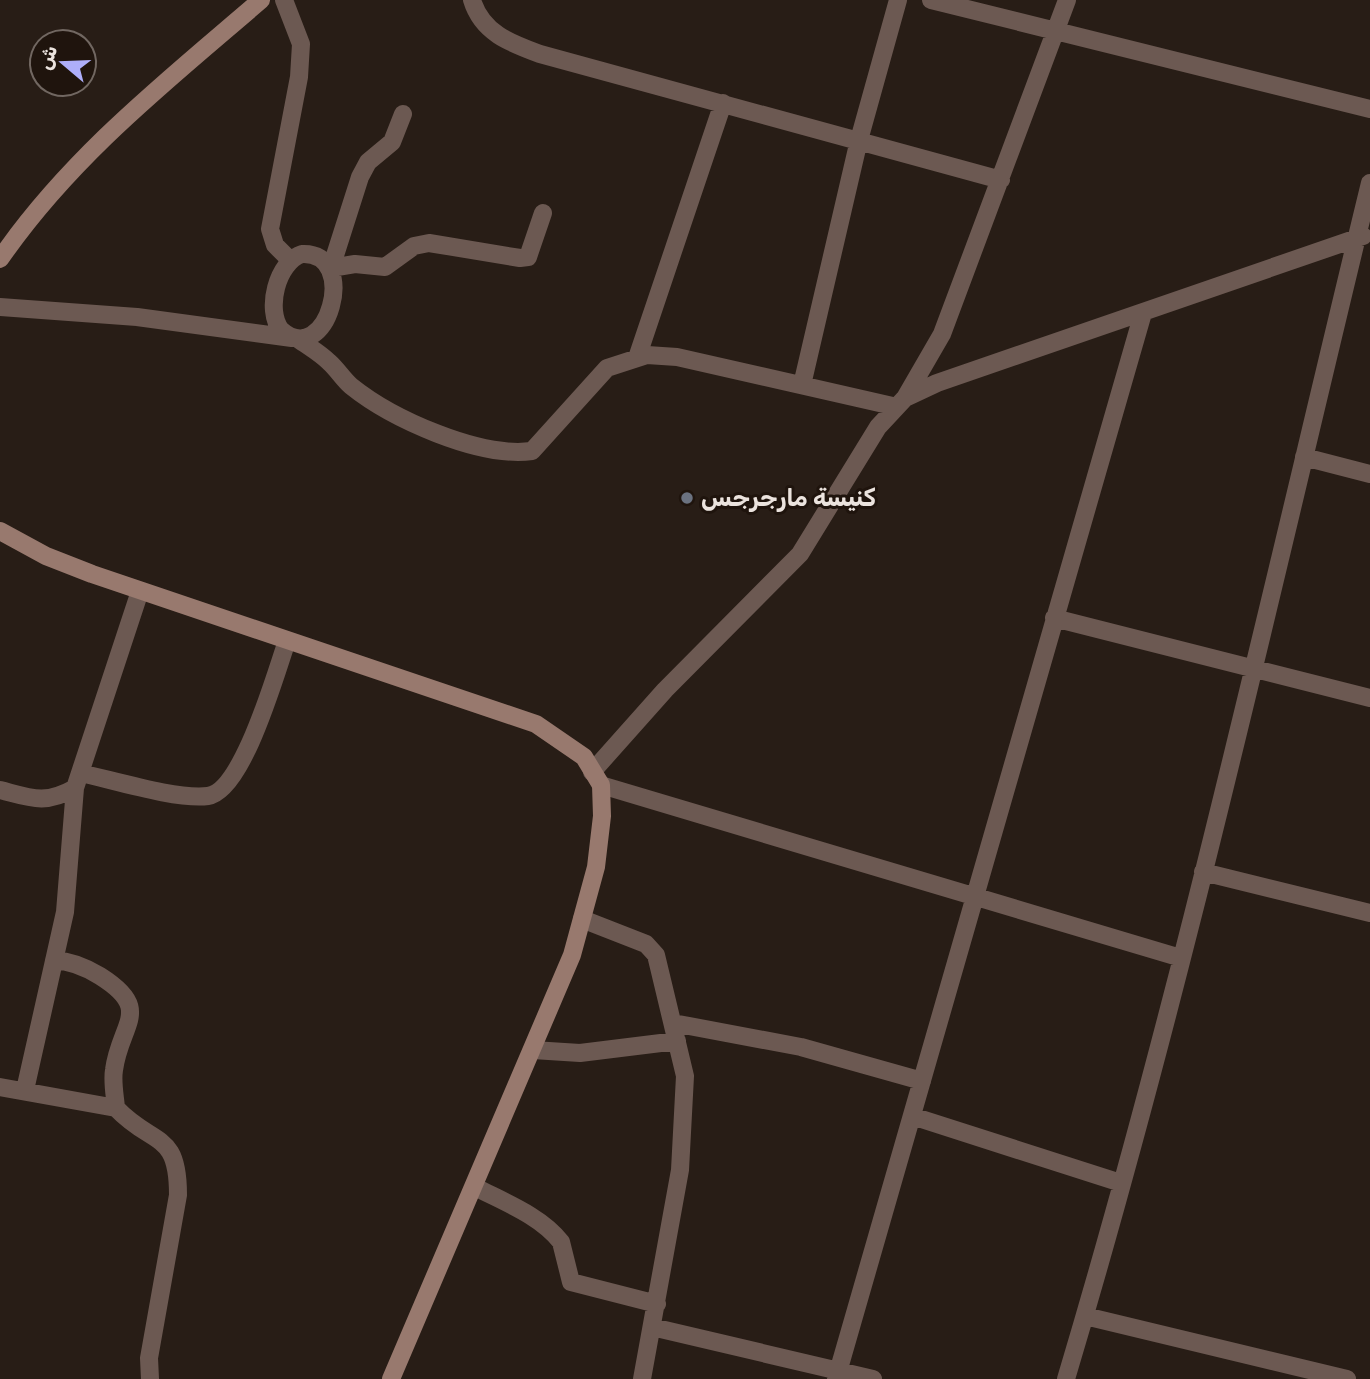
<svg xmlns="http://www.w3.org/2000/svg" width="1370" height="1379" viewBox="0 0 1370 1379" font-family="Rubik,'Noto Sans Arabic',sans-serif">
	<style>
		.lines { fill: none; stroke-linecap: round; stroke-linejoin: round }
		.street { stroke: #6c5952; stroke-width: 18 }
		.secondary { stroke: #98796e; stroke-width: 18 }
		.worship-dot { fill: #6b7280; stroke: #1f140d; stroke-width: 2.5 }
		.labels { text-anchor: middle; stroke-width: 6; stroke-linejoin: round; paint-order: stroke }
		.poi-label { font-size: 24px; font-weight: bold; fill: #ebe3de; stroke: #1f140d; text-anchor: start }
	</style>
	<rect width="100%" height="100%" fill="#281d16"/>
	<g class="lines">
		<!-- street -->
		<path class="street" d="M 284,0 L 301,44 L 299,77 L 270,229 L 275,245 L 290,260
			M 472,0 C 482,33 510,43 540,54 L 1001,180
			M 931,0 L 1370,109
			M 403,114 L 392,142 L 368,162 L 360,177 L 331,268 L 355,264 L 385,267 L 414,246 L 429,243 L 520,258 L 528,257 L 543,213
			M 302,254 C 361,251 327,371 281,330 C 265,310 277,262 302,254 Z
			M 0,307 L 137,317 L 292,338
			M 298,339 C 309,347 320,353 329,362 C 337,369 343,379 351,386 C 392,419 479,458 532,451 L 607,368 L 647,355 L 677,357 L 897,407
			M 637,358 L 723,103
			M 802,385 L 859,140 L 898,0
			M 905,398 L 942,334 L 1067,0
			M 1304,457 L 1370,474
			M 1054,618 L 1370,698
			M 592,772 L 665,690 L 800,554 L 878,427 L 905,398 L 937,383 L 1363,236
			M 80,773 C 113,780 177,800 208,796 C 243,791 276,672 287,641
			M 601,785 L 1181,958
			M 0,790 C 31,798 45,805 75,788 L 140,591
			M 1203,872 L 1370,913
			M 582,919 L 646,944 L 656,955 L 685,1076 L 680,1170 L 642,1379
			M 54,960 C 70,961 87,968 100,976 C 154,1010 120,1023 114,1070 C 112,1082 115,1096 116,1108 C 153,1147 178,1130 178,1195 L 149,1358 L 150,1379
			M 673,1023 L 801,1047 L 922,1081
			M 533,1050 L 580,1053 L 677,1041
			M 0,1087 L 116,1108
			M 25,1090 L 65,912 L 75,788
			M 912,1116 L 1121,1183
			M 475,1187 C 504,1202 541,1216 561,1242 L 571,1282 L 657,1304
			M 1085,1316 L 1347,1379
			M 652,1327 L 873,1379
			M 836,1379 L 1143,313
			M 1066,1379 C 1184,985 1273,582 1370,183"/>
		<!-- secondary -->
		<path class="secondary" d="M 0,259 C 71,156 168,80 261,0
			M 0,531 L 46,556 L 92,574 L 536,724 L 584,757 L 601,785 L 602,816 L 596,867 L 572,955 L 391,1379"/>
	</g>
	<!-- markers -->
	<circle class="worship-dot" cx="687" cy="498" r="7"/>
	<g class="labels">
		<!-- poi labels -->
		<g class="poi-label">
			<text x="701" y="506">كنيسة مارجرجس</text>
		</g>
	</g>
	<!-- north arrow -->
	<g transform="translate(63 63) rotate(289)"><circle r="33" fill="#1f140d" stroke="#716761" stroke-width="2"/>
	<path d="M0-5L12 26L0 18L-12 26Z" fill="#aeaefa"/>
	<text y="-10" font-size="19" font-weight="bold" text-anchor="middle" fill="#ebe3de">ش</text>
	</g>
</svg>
